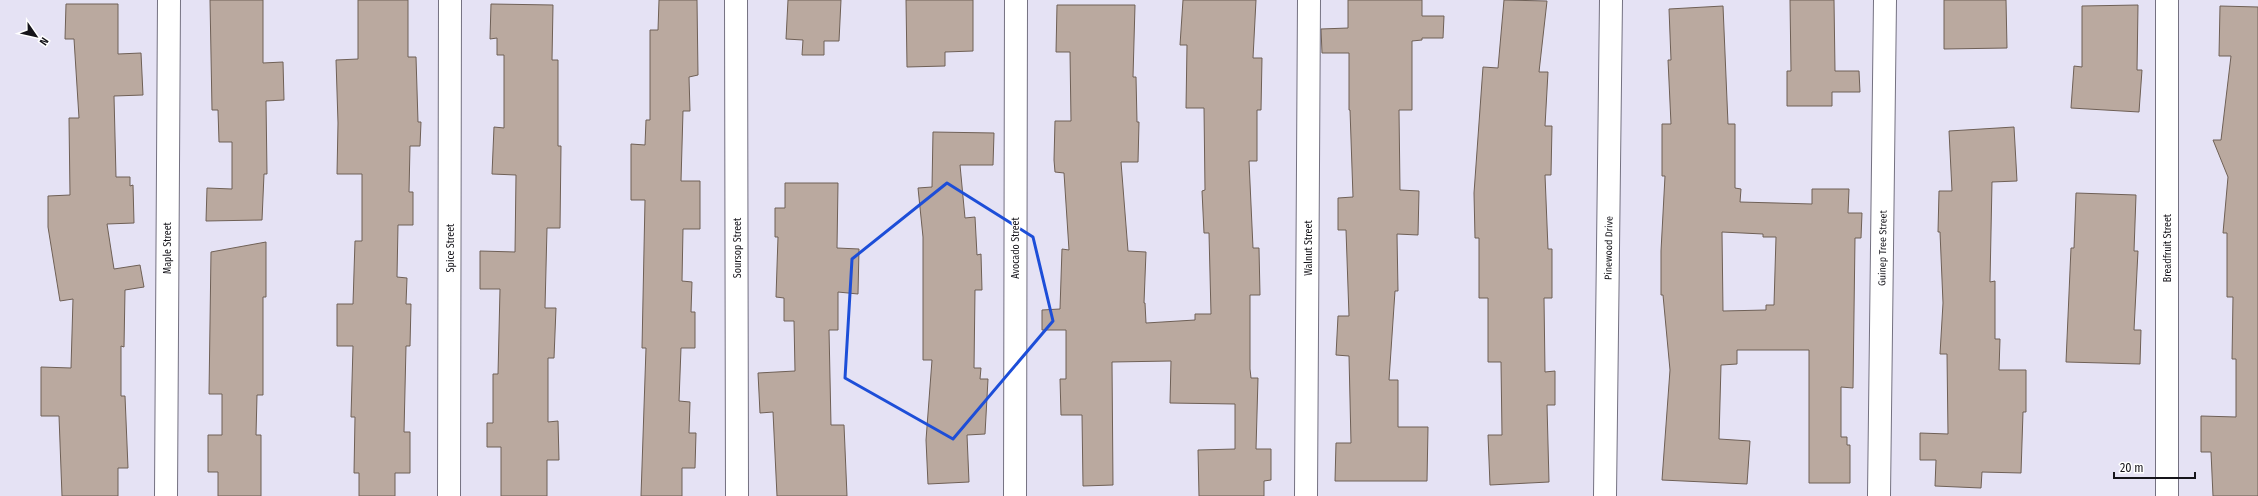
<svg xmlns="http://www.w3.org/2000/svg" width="2258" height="496" viewBox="0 0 2258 496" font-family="'Fira Sans Condensed',sans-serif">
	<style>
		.building { fill: #baa99f; stroke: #6f6056; fill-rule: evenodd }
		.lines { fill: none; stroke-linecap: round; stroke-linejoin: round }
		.minor-casing { stroke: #747181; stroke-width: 24 }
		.secondary-casing { stroke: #747181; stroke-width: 24 }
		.minor { stroke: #fff; stroke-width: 22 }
		.secondary { stroke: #fff; stroke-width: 22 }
		.marked { fill: none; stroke: #1d4ed8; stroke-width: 3; stroke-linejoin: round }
		.labels { text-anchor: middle; stroke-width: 3; stroke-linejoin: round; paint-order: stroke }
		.street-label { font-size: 10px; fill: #15141a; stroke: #fff }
	</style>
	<rect width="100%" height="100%" fill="#e5e2f4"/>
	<!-- building -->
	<path class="building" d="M 210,0 L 263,0 L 263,63 L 283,62 L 284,100 L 266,101 L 267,174 L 264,174 L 262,220 L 206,221 L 207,188 L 232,189 L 232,142 L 219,142 L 218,110 L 212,110 Z
		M 358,0 L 408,0 L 408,57 L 416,57 L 418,122 L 421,122 L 420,146 L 410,146 L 409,192 L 413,192 L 413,225 L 398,225 L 397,277 L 407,278 L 406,304 L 411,304 L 410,346 L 406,346 L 404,432 L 410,432 L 410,473 L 395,473 L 395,496 L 359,496 L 359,473 L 354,473 L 355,417 L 351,417 L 353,346 L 337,346 L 337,304 L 353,304 L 355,241 L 362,241 L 362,174 L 337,174 L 338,123 L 336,60 L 358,59 Z
		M 659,0 L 697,0 L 698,75 L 689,77 L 690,111 L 683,111 L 681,181 L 700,181 L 700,229 L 683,229 L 682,281 L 692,282 L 691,312 L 695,312 L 695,348 L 681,348 L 679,401 L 690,402 L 689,433 L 696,433 L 695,468 L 682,468 L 682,496 L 641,496 L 646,348 L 642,348 L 645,200 L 631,200 L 631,144 L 645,145 L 646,120 L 650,120 L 650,30 L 658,30 Z
		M 788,0 L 841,0 L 839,41 L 824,41 L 824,55 L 802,55 L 803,40 L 786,39 Z
		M 906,0 L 973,0 L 973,51 L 945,52 L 945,66 L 907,67 Z
		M 1183,0 L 1256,0 L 1253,58 L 1262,58 L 1261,110 L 1257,110 L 1257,161 L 1249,161 L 1253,248 L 1259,248 L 1260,295 L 1250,295 L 1250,369 L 1251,378 L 1258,378 L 1256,449 L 1271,449 L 1271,480 L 1264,481 L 1264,496 L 1199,496 L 1198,450 L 1235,449 L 1235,404 L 1170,403 L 1171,361 L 1112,362 L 1113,485 L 1083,486 L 1082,415 L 1061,415 L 1060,379 L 1066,379 L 1066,330 L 1042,330 L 1042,310 L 1060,309 L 1062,249 L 1069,250 L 1064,173 L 1055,172 L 1054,160 L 1055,121 L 1071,121 L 1070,52 L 1056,52 L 1057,5 L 1135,5 L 1133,77 L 1136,77 L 1137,122 L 1139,122 L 1138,162 L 1121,162 L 1128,251 L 1146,252 L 1144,303 L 1145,303 L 1146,323 L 1195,320 L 1195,314 L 1211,314 L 1209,233 L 1204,233 L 1202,191 L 1205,190 L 1204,108 L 1186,108 L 1187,45 L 1180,45 Z
		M 1348,0 L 1422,0 L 1422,16 L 1444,16 L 1443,38 L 1422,38 L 1422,40 L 1412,41 L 1412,110 L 1399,110 L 1400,190 L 1419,191 L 1418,235 L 1397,234 L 1398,291 L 1395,291 L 1389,380 L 1398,380 L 1398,427 L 1428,427 L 1427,481 L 1335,481 L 1336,443 L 1351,443 L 1349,356 L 1336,355 L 1338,316 L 1349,316 L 1346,230 L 1338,230 L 1338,198 L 1353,197 L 1350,110 L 1349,110 L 1349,53 L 1322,53 L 1321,29 L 1348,28 Z
		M 1504,0 L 1547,1 L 1539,72 L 1548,72 L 1545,126 L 1552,126 L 1551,175 L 1545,175 L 1548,249 L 1552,249 L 1552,298 L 1544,298 L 1545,372 L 1555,371 L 1555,405 L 1547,405 L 1549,482 L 1490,485 L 1488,435 L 1502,435 L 1501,362 L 1488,362 L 1488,298 L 1479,298 L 1479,238 L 1475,238 L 1474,193 L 1483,67 L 1498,68 Z
		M 1790,0 L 1834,0 L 1835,71 L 1859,71 L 1860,92 L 1832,92 L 1832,106 L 1787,106 L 1787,71 L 1791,71 Z
		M 1944,0 L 2006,0 L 2007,48 L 1944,49 Z
		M 66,4 L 118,4 L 118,54 L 141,53 L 143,95 L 114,96 L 116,177 L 130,177 L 130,186 L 133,185 L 134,223 L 107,224 L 114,269 L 140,265 L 144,287 L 125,290 L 124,347 L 121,346 L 121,396 L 125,396 L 128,468 L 118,468 L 118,496 L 62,496 L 59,416 L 41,416 L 41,367 L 71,368 L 73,299 L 60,301 L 48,227 L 48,196 L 70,195 L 69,118 L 79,118 L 74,39 L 65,39 Z
		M 491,4 L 553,5 L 552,60 L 558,60 L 558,146 L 561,146 L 560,228 L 547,228 L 545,308 L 556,308 L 554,358 L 548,358 L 548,422 L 558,421 L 559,460 L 547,460 L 547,496 L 501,496 L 501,447 L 487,447 L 487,423 L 493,423 L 493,374 L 498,374 L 500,289 L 480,289 L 480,251 L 515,252 L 516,175 L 492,174 L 494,127 L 504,128 L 504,55 L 497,55 L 497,38 L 490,39 Z
		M 2138,5 L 2137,70 L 2142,70 L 2139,112 L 2071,108 L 2074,66 L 2082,67 L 2082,6 Z
		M 1723,6 L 1728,124 L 1735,124 L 1735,188 L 1741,189 L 1740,202 L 1812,204 L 1812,189 L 1849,189 L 1848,213 L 1862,213 L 1861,238 L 1855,238 L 1853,388 L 1841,387 L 1841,437 L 1847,437 L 1847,445 L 1850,445 L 1850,483 L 1809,483 L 1809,350 L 1737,350 L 1737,364 L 1721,365 L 1719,439 L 1750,441 L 1747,484 L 1662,480 L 1670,370 L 1663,295 L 1661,295 L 1661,251 L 1665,176 L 1662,176 L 1662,124 L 1671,124 L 1668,60 L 1671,60 L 1669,9 ZM 1722,232 L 1763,234 L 1763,237 L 1776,237 L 1774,305 L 1766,305 L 1766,310 L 1723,311 Z
		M 2220,6 L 2258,7 L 2258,496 L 2213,496 L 2211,452 L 2201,452 L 2201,416 L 2236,417 L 2236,359 L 2232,359 L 2233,297 L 2227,297 L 2227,233 L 2223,233 L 2228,177 L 2213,140 L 2221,140 L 2231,56 L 2219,56 Z
		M 2014,127 L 2017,181 L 1992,182 L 1990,282 L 1995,281 L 1995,339 L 2000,339 L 1999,370 L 2026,370 L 2026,412 L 2023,412 L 2021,473 L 1982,472 L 1981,488 L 1935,486 L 1936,460 L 1920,460 L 1920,433 L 1948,434 L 1947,354 L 1940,354 L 1943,303 L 1940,232 L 1938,232 L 1939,191 L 1952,191 L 1949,131 Z
		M 933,132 L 994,133 L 993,165 L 960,165 L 965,218 L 975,217 L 977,255 L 981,254 L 982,290 L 975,290 L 974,368 L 981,368 L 980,379 L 988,379 L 985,434 L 967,435 L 969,482 L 928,484 L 926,440 L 932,360 L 923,360 L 923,237 L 918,188 L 932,187 Z
		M 785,183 L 838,183 L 837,248 L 859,249 L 858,294 L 838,292 L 838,330 L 829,330 L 831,425 L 844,425 L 847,496 L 777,496 L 773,412 L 760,413 L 758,373 L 795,371 L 794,321 L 784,321 L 784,298 L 776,297 L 778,237 L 775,237 L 775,208 L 785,208 Z
		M 2076,193 L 2136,195 L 2134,251 L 2138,251 L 2134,330 L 2141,330 L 2140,364 L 2066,362 L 2071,248 L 2074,248 Z
		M 266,242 L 266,297 L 263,297 L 263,395 L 257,395 L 256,435 L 261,435 L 261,496 L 218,496 L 218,472 L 208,472 L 208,435 L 222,435 L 222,394 L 209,394 L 211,252 Z"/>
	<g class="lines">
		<!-- minor casing -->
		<g class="minor-casing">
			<path id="minor" d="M 736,0 L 737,496
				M 2167,0 L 2167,496
				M 166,496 L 169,0
				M 449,496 L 450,0
				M 1015,496 L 1016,0
				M 1306,496 L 1309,0
				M 1879,496 L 1885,0"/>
		</g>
		<!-- secondary casing -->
		<g class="secondary-casing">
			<path id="secondary" d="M 1605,496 L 1611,0"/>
		</g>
		<!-- minor -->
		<use href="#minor" class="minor"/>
		<!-- secondary -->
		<use href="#secondary" class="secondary"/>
	</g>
	<!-- marked area -->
	<path class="marked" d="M 947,183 L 1033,237 L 1053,321 L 953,439 L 845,378 L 852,259 Z"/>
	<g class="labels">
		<!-- street labels -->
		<g class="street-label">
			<text transform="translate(167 248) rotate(-90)" y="4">Maple Street</text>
			<text transform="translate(450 248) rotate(-90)" y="4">Spice Street</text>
			<text transform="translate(737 248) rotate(-90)" y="4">Soursop Street</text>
			<text transform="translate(1015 248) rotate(-90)" y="4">Avocado Street</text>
			<text transform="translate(1308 248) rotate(-90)" y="4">Walnut Street</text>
			<text transform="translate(1608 248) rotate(-89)" y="4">Pinewood Drive</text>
			<text transform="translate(1882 248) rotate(-89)" y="4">Guinep Tree Street</text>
			<text transform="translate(2167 248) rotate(-90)" y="4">Breadfruit Street</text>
		</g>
	</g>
	<!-- north arrow -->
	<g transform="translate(36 36) rotate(124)" stroke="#ffffff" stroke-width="3" paint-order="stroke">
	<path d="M0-3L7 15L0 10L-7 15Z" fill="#15141a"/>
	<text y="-6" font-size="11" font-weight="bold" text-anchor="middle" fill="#15141a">N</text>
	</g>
	<!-- scale -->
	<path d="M2114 472v6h81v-6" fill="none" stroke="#15141a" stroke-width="2"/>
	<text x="2120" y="472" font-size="12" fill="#15141a" stroke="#ffffff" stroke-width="3" paint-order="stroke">20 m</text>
</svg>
